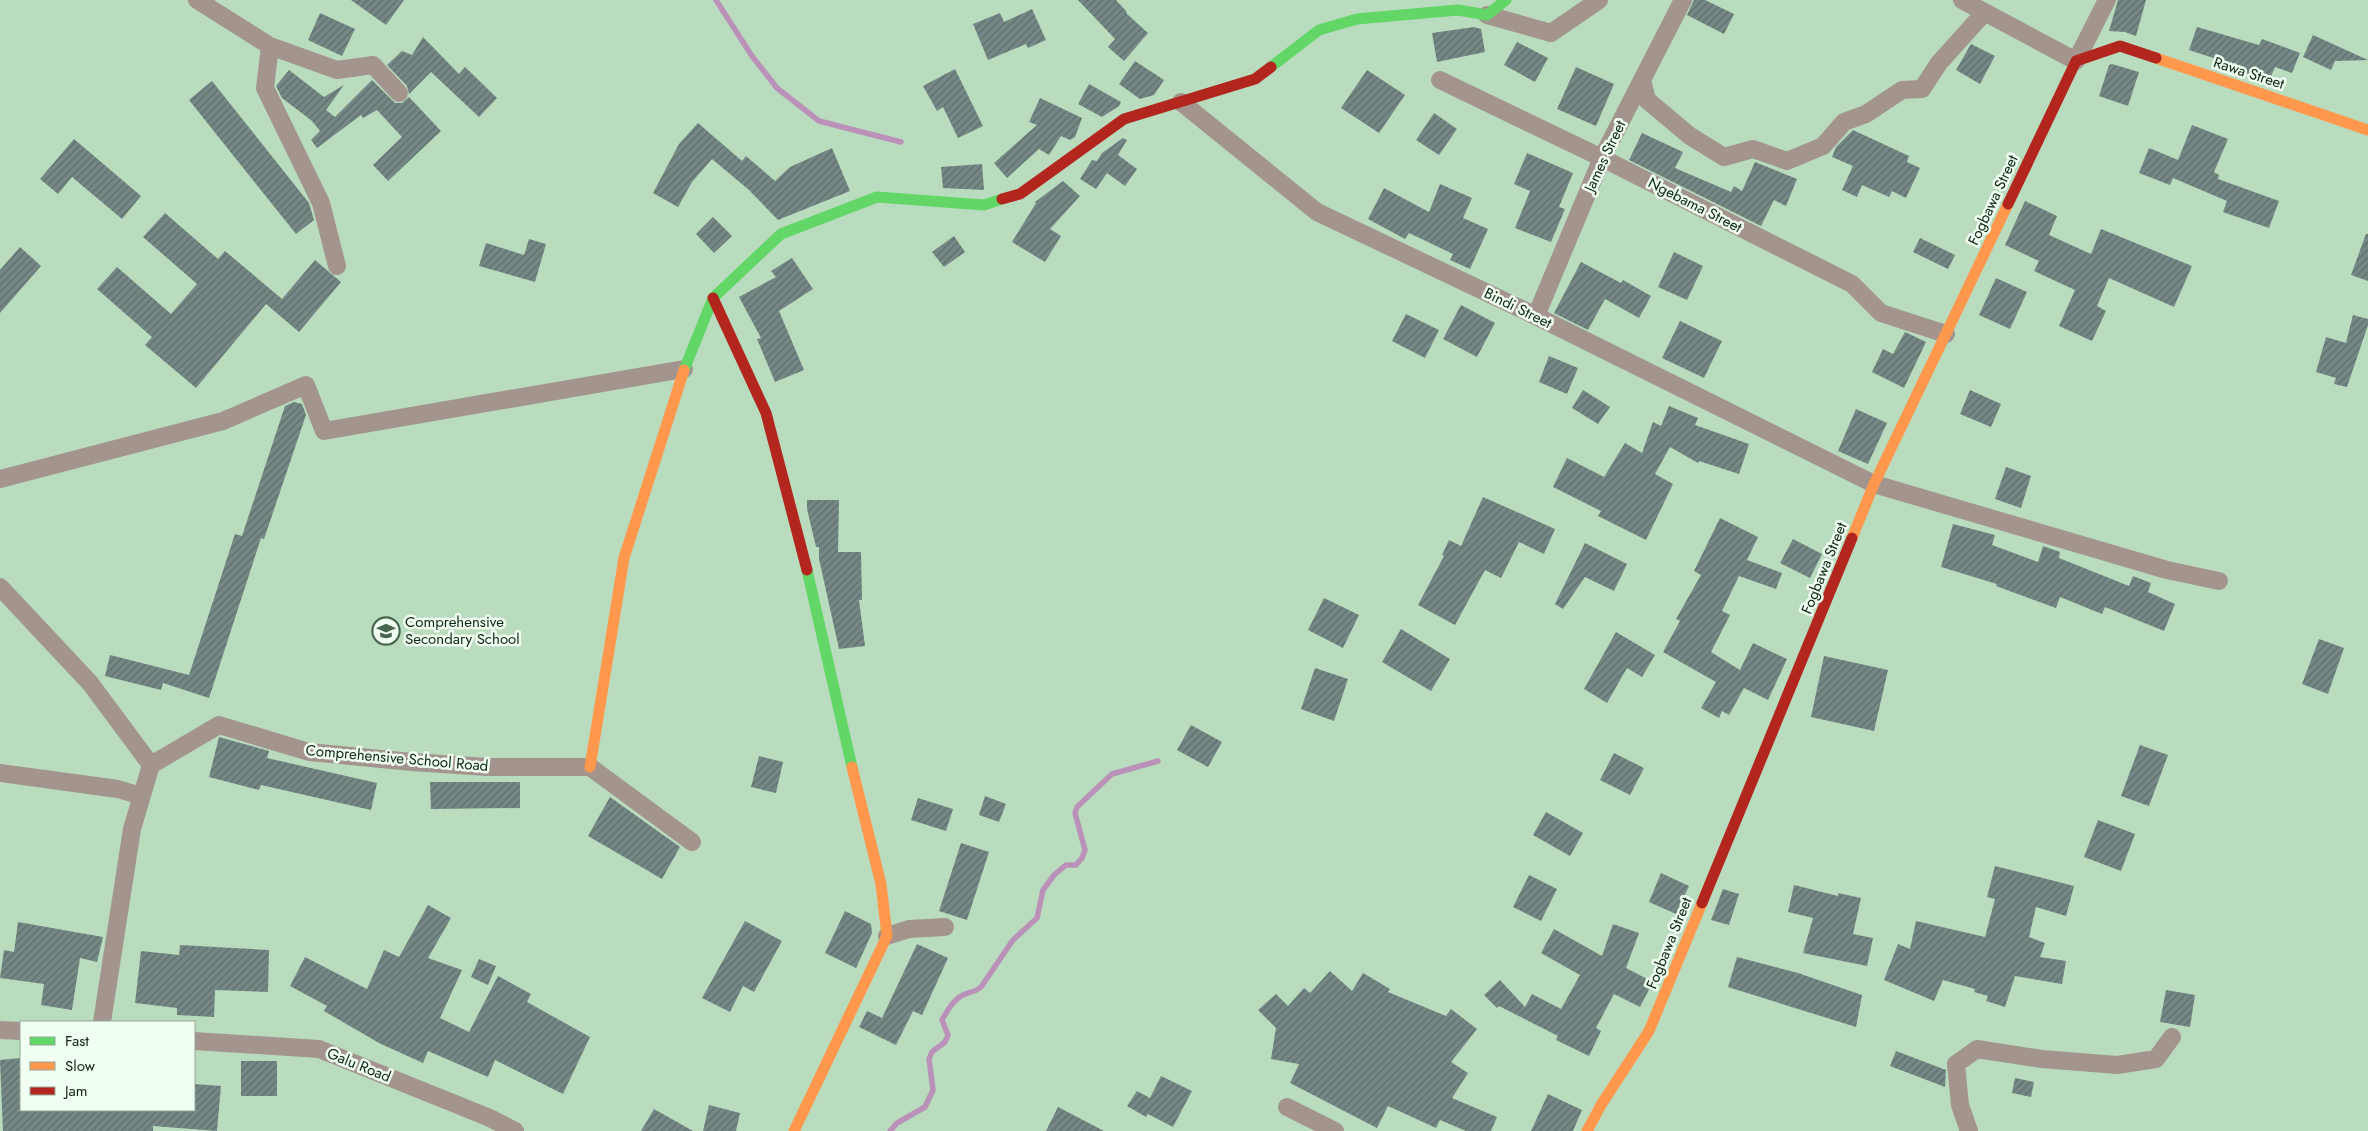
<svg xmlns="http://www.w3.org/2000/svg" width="2368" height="1131" viewBox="0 0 2368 1131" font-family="Jost,sans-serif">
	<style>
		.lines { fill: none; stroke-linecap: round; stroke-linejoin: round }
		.stream { stroke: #ba91b8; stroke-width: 5.5 }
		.building { fill: url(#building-hatch) }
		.street { stroke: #a3958e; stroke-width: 18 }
		.fast { stroke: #63d668; stroke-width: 11 }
		.slow { stroke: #ff974d; stroke-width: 11 }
		.jam { stroke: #b3261e; stroke-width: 11 }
		.labels { text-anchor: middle; stroke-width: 5; stroke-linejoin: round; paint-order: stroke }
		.street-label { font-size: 15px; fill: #0b2611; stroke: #f1fef2 }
		.poi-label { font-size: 15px; fill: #0b2611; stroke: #f1fef2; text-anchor: start }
	</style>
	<defs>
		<pattern id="building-hatch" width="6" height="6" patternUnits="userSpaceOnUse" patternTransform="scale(1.25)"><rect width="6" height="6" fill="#758885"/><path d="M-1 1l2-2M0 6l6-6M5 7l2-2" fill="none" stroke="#5e6f6b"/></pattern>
	</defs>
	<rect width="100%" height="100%" fill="#b9dcbe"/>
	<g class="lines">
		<!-- stream -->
		<path class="stream" d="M 716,0 L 752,56 L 777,88 L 819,121 L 901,142
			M 890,1131 L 897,1123 L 925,1107 L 933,1090 L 929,1059 L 932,1052 L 945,1042 L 948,1035 L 942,1020 C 947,1011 953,1000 963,995 C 970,992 975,992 981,987 L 1013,940 L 1037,918 L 1043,890 L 1054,875 L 1066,865 L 1076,865 L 1082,858 L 1085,850 L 1075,813 L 1077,807 L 1112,774 L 1158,761"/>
	</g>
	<!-- building -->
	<path class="building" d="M 351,0 L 404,0 L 386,25 Z
		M 1078,0 L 1116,0 L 1127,12 L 1126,13 L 1148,33 L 1124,61 L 1108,47 L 1115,39 Z
		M 1694,0 L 1705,0 L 1734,14 L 1724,34 L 1687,15 Z
		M 2118,0 L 2146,0 L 2136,36 L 2125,32 L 2109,31 Z
		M 1032,9 L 1046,40 L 1028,48 L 1026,44 L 988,60 L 973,24 L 1000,13 L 1004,22 Z
		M 320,13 L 355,29 L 342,56 L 308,40 Z
		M 1474,27 L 1481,29 L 1485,52 L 1437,62 L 1432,33 Z
		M 2197,27 L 2259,45 L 2262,39 L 2300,53 L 2292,73 L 2275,67 L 2269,81 L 2230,68 L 2232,64 L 2189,50 Z
		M 2313,35 L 2368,60 L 2335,61 L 2331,70 L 2303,57 Z
		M 423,37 L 459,74 L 465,67 L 497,98 L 479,117 L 431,72 L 409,94 L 407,86 L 387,65 L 402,51 L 412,55 Z
		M 1517,42 L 1548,58 L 1535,82 L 1504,65 Z
		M 1971,44 L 1995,56 L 1980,84 L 1956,70 Z
		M 1135,61 L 1164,80 L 1154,95 L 1140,99 L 1119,84 Z
		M 2112,64 L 2139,72 L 2128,106 L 2099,96 L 2109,65 Z
		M 1576,67 L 1614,84 L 1596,126 L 1557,109 Z
		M 955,69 L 983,126 L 958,138 L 943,107 L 937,111 L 923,86 Z
		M 289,70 L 324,97 L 344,85 L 326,110 L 335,117 L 372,80 L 395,103 L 402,103 L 409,97 L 441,131 L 388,181 L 373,165 L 402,137 L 377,110 L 363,118 L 361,115 L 317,148 L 311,140 L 320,131 L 312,121 L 282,98 L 276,86 Z
		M 1367,70 L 1405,95 L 1379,133 L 1341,108 Z
		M 212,81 L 309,203 L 314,220 L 296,234 L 189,100 Z
		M 1089,84 L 1121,102 L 1119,106 L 1102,117 L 1078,104 Z
		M 1040,98 L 1082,118 L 1075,137 L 1070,140 L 1061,136 L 1049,155 L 1039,149 L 1007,178 L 994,163 L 1037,125 L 1029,122 Z
		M 1434,113 L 1457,129 L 1439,155 L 1416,140 Z
		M 698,123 L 742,161 L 746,156 L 775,181 L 790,167 L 832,148 L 850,191 L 778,220 L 749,190 L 712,159 L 692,182 L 678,207 L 653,193 L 679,144 Z
		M 2192,125 L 2228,139 L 2214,172 L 2219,175 L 2218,179 L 2279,201 L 2269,228 L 2223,212 L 2227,201 L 2173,178 L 2170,185 L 2139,173 L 2149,148 L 2178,160 Z
		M 1853,130 L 1909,156 L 1907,162 L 1920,168 L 1906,198 L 1892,191 L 1889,197 L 1862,185 L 1857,197 L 1842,190 L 1853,166 L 1832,157 L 1836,147 Z
		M 1642,133 L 1683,152 L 1675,168 L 1731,192 L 1734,186 L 1742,191 L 1755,162 L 1797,179 L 1786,206 L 1774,200 L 1761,226 L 1629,160 Z
		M 1123,138 L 1127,140 L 1118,155 L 1137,169 L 1125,186 L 1107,173 L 1096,189 L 1080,179 L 1092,160 L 1097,161 L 1102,153 Z
		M 74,139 L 141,196 L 122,219 L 72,177 L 58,194 L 40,179 Z
		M 1527,153 L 1573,173 L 1559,207 L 1565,209 L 1551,242 L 1515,228 L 1530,191 L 1514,184 Z
		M 982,164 L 984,190 L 943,188 L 941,167 Z
		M 1063,181 L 1080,196 L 1050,229 L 1061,236 L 1045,262 L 1012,242 L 1036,203 L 1035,202 Z
		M 1440,184 L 1472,198 L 1463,218 L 1488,229 L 1470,269 L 1450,260 L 1453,254 L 1409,233 L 1405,239 L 1368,219 L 1384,188 L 1429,212 Z
		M 2025,201 L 2057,216 L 2049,235 L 2091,254 L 2101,229 L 2192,266 L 2174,307 L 2109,278 L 2097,306 L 2106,311 L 2092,341 L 2059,326 L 2075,290 L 2034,271 L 2039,261 L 2005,245 Z
		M 165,213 L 218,259 L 225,251 L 282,299 L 315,260 L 341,282 L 299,332 L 266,304 L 196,388 L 145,345 L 152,337 L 97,289 L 117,267 L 171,314 L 197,284 L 143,237 Z
		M 713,217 L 732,236 L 714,253 L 696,234 Z
		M 2366,234 L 2368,234 L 2368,281 L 2351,275 Z
		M 954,236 L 965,252 L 944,267 L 932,252 Z
		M 1920,238 L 1955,255 L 1948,269 L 1913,252 Z
		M 529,239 L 546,244 L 535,282 L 479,266 L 486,243 L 524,255 Z
		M 20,247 L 41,266 L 0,313 L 0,270 Z
		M 1674,252 L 1703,266 L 1687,300 L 1658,287 Z
		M 792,258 L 813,289 L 779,311 L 804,370 L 775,382 L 757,339 L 761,338 L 739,297 L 776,277 L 771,271 Z
		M 1581,262 L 1621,283 L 1623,280 L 1651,296 L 1639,318 L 1605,299 L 1588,330 L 1554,313 Z
		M 1996,278 L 2027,292 L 2010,329 L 1979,315 Z
		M 1461,305 L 1495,323 L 1477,357 L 1443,339 Z
		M 1406,314 L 1439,330 L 1425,358 L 1392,341 Z
		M 2353,315 L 2368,319 L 2368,325 L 2347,387 L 2334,384 L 2336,378 L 2316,372 L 2326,337 L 2346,343 Z
		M 1680,321 L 1722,341 L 1704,378 L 1662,358 Z
		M 1905,332 L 1926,342 L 1904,388 L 1872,372 L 1883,349 L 1893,354 Z
		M 1549,356 L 1578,368 L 1567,394 L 1539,382 Z
		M 1583,390 L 1610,407 L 1598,424 L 1572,408 Z
		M 1970,390 L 2001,404 L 1991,427 L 1960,414 Z
		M 294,402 L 302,404 L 306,415 L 264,539 L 261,538 L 209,698 L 163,683 L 161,690 L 105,676 L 110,655 L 189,675 L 235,534 L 242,536 L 285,406 Z
		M 1669,406 L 1698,418 L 1695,425 L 1749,444 L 1739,474 L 1699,461 L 1698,463 L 1670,447 L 1655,474 L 1673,484 L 1646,540 L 1598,516 L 1601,511 L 1553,487 L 1567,458 L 1604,477 L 1625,443 L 1642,453 L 1653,422 L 1661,426 Z
		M 1856,409 L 1887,423 L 1868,464 L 1838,451 Z
		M 2006,467 L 2031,476 L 2021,508 L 1995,499 Z
		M 1483,497 L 1555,529 L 1544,554 L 1519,542 L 1501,578 L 1485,570 L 1455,625 L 1418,605 L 1444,556 L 1442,555 L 1449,540 L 1461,546 Z
		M 807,500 L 839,500 L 838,552 L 861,552 L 862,600 L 859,600 L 865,646 L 839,649 L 819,559 L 819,547 L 816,547 L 807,509 Z
		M 1720,518 L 1758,537 L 1747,560 L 1782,573 L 1776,589 L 1739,576 L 1722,611 L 1730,615 L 1711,652 L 1740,670 L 1753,643 L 1787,659 L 1768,700 L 1744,688 L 1729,715 L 1722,711 L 1719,718 L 1701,708 L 1716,682 L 1663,652 L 1680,621 L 1676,619 L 1701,575 L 1694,571 Z
		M 1953,524 L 1995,535 L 1992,545 L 2038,562 L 2043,546 L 2060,552 L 2059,558 L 2129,586 L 2133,576 L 2151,583 L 2148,592 L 2175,604 L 2164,631 L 2105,607 L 2102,614 L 2060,597 L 2056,608 L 1996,586 L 1997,584 L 1941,567 Z
		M 1793,539 L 1822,554 L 1810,578 L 1780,563 Z
		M 1585,543 L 1627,564 L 1614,591 L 1585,577 L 1563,609 L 1555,604 Z
		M 1324,598 L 1359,615 L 1343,648 L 1308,630 Z
		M 1401,629 L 1450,659 L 1431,691 L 1382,662 Z
		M 1616,632 L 1655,655 L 1642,677 L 1627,668 L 1607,703 L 1584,689 Z
		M 2319,639 L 2344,648 L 2328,694 L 2302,684 Z
		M 1824,656 L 1888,670 L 1874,731 L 1811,717 Z
		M 1315,668 L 1348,679 L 1334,721 L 1301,709 Z
		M 1191,725 L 1222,742 L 1208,767 L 1177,750 Z
		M 219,737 L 269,751 L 267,758 L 377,783 L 371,810 L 261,785 L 259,790 L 209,777 Z
		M 2140,745 L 2168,755 L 2149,806 L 2121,796 Z
		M 1614,753 L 1644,768 L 1630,795 L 1600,780 Z
		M 759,756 L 783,762 L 776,793 L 751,787 Z
		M 430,782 L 520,782 L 520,808 L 431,809 Z
		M 985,796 L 1006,804 L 999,822 L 979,815 Z
		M 610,797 L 680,847 L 662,879 L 588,836 Z
		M 918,798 L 953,809 L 946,831 L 911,820 Z
		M 1546,812 L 1583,833 L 1570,856 L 1533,835 Z
		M 2098,820 L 2135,834 L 2121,871 L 2084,857 Z
		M 961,843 L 989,852 L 967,920 L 939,911 Z
		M 1995,866 L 2074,886 L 2066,916 L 2036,907 L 2029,937 L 2045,943 L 2040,957 L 2066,961 L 2062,984 L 2015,976 L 2005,1007 L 1986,1001 L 1988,996 L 1974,992 L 1975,989 L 1943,980 L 1934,1001 L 1884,980 L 1898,944 L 1910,949 L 1916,921 L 1985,937 L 1995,899 L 1987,897 Z
		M 1661,873 L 1689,886 L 1676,914 L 1649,902 Z
		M 1529,875 L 1557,889 L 1541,921 L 1513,907 Z
		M 1794,885 L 1838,896 L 1838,893 L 1861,898 L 1853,934 L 1873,938 L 1867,966 L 1803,953 L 1813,918 L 1788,912 Z
		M 1723,889 L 1739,894 L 1729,925 L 1711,920 Z
		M 428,905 L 451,918 L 428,958 L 462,970 L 440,1018 L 469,1032 L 498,976 L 531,994 L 527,1002 L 590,1037 L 563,1094 L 495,1060 L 488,1077 L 428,1051 L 423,1063 L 379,1043 L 324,1011 L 327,1006 L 290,986 L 305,957 L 367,989 L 384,950 L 399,957 Z
		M 845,911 L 871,924 L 872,933 L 856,968 L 825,953 Z
		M 745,921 L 782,941 L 754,992 L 743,986 L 730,1012 L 702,998 Z
		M 18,922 L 103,937 L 97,962 L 80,958 L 72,1010 L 41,1005 L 44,984 L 0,978 L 4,950 L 14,952 Z
		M 1613,924 L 1639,933 L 1626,968 L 1653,982 L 1640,1007 L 1614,994 L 1596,1028 L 1601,1031 L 1589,1056 L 1556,1040 L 1558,1036 L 1499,1006 L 1497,1008 L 1484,995 L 1500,980 L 1525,1007 L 1532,994 L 1561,1009 L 1580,975 L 1541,953 L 1554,929 L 1602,956 Z
		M 917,944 L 948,958 L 922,1015 L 913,1011 L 896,1045 L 859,1027 L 867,1011 L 882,1018 Z
		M 180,945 L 269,950 L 268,992 L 215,990 L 214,1017 L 177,1015 L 177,1008 L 135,1003 L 141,951 L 179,955 Z
		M 1737,957 L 1798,973 L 1862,995 L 1856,1027 L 1728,987 Z
		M 479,959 L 496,966 L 488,985 L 471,977 Z
		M 1330,971 L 1352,991 L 1363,973 L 1390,989 L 1388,992 L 1446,1016 L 1451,1009 L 1477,1029 L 1451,1062 L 1468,1073 L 1452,1098 L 1497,1117 L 1491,1131 L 1466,1131 L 1440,1120 L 1436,1128 L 1388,1106 L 1377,1128 L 1290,1083 L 1299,1064 L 1271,1059 L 1276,1028 L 1258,1010 L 1276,994 L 1288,1006 L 1304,988 L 1310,993 Z
		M 2166,990 L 2195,995 L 2190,1027 L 2160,1022 Z
		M 1896,1051 L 1946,1070 L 1945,1087 L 1890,1066 Z
		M 21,1058 L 21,1110 L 194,1110 L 194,1084 L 221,1086 L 217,1131 L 153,1126 L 153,1131 L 3,1131 L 0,1060 Z
		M 241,1061 L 277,1061 L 277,1096 L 241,1096 Z
		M 1161,1076 L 1192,1091 L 1173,1127 L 1148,1114 L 1146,1117 L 1127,1106 L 1137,1091 L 1150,1098 Z
		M 2015,1078 L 2034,1082 L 2031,1097 L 2012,1093 Z
		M 1548,1094 L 1582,1110 L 1573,1131 L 1531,1131 Z
		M 709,1105 L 740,1113 L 736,1131 L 703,1131 Z
		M 1058,1107 L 1104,1131 L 1046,1131 Z
		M 654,1109 L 693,1131 L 641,1131 Z"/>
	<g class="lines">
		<!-- street -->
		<path class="street" d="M 197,0 L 270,46 L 265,88 L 321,203 L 337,266
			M 1962,0 L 2076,61 L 2107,0
			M 1487,15 L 1551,33 L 1599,0
			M 270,46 L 337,70 L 373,65 L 399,93
			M 1440,80 L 1602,158 L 1852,284 L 1881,313 L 1946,334
			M 1642,80 L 1647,100 L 1690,136 L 1724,157 L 1753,149 L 1787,161 L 1823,146 L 1844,122 L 1866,114 L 1902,90 L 1922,89 L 1939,63 L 1984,13
			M 1181,102 L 1317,212 L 1536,316 L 1874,484 L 2167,570 L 2219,581
			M 1536,316 L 1602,158 L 1683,0
			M 0,479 L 223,421 L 306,385 L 324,431 L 684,369
			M 0,587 L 90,683 L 151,765
			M 0,773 L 118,789 L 141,796
			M 887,936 L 909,929 L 945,927
			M 102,1022 L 132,829 L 151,765 L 219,725 L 309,752 L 412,762 L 487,767 L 590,767 L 692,842
			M 0,1030 L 21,1031
			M 194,1041 L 319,1049 L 490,1118 L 515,1131
			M 1287,1107 L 1335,1131
			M 1969,1131 L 1960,1105 L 1956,1064 L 1977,1049 L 2042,1059 L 2117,1065 L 2156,1059 L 2172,1037"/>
		<!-- fast -->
		<path class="fast" d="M 1271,67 L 1319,30 L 1357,19 L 1458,10 L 1487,15 L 1506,0
			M 684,370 L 713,298 L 781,234 L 877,197 L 984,205 L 1002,199
			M 807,570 L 852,767"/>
		<!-- slow -->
		<path class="slow" d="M 2156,58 L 2368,130
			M 1852,538 L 1874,484 L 2008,204
			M 590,767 L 624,558 L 684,370
			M 794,1131 L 887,936 L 881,884 L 852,767
			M 1587,1131 L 1601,1105 L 1649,1031 L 1702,903"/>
		<!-- jam -->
		<path class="jam" d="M 1002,199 L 1020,194 L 1124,119 L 1255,79 L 1271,67
			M 2008,204 L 2076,61 L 2120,46 L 2156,58
			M 713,298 L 766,413 L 807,570
			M 1702,903 L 1852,538"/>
	</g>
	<!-- icons -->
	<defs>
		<g id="school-ring" transform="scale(1.4375)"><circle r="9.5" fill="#f1fef2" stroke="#48664e" stroke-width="1.5"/><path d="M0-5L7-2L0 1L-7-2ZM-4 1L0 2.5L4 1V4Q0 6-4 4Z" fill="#48664e"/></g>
	</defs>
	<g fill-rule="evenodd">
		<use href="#school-ring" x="386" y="631"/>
	</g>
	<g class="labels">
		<!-- street labels -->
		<g class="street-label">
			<text transform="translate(2249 73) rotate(18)" y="5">Rawa Street</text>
			<text transform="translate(1605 156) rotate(-65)" y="5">James Street</text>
			<text transform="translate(1993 200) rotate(-65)" y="5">Fogbawa Street</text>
			<text transform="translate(1695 205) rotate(27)" y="5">Ngebama Street</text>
			<text transform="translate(1518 308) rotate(26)" y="5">Bindi Street</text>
			<text transform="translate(1824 568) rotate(-68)" y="5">Fogbawa Street</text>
			<text transform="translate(397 758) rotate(5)" y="5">Comprehensive School Road</text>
			<text transform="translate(1669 943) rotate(-68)" y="5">Fogbawa Street</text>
			<text transform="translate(359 1065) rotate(22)" y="5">Galu Road</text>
		</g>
		<!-- poi labels -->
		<g class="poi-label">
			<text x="405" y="627">Comprehensive<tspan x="405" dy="17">Secondary School</tspan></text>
		</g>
	</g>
	<!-- legend -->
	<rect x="20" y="1021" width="175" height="90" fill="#f1fef2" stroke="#95a898"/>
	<rect x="30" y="1037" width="25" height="8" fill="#63d668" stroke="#95a898"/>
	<text x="65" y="1046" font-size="15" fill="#0b2611">Fast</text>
	<rect x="30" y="1062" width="25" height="8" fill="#ff974d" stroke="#95a898"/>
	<text x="65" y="1071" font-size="15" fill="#0b2611">Slow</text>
	<rect x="30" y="1087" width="25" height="8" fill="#b3261e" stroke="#95a898"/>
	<text x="65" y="1096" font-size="15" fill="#0b2611">Jam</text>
</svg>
